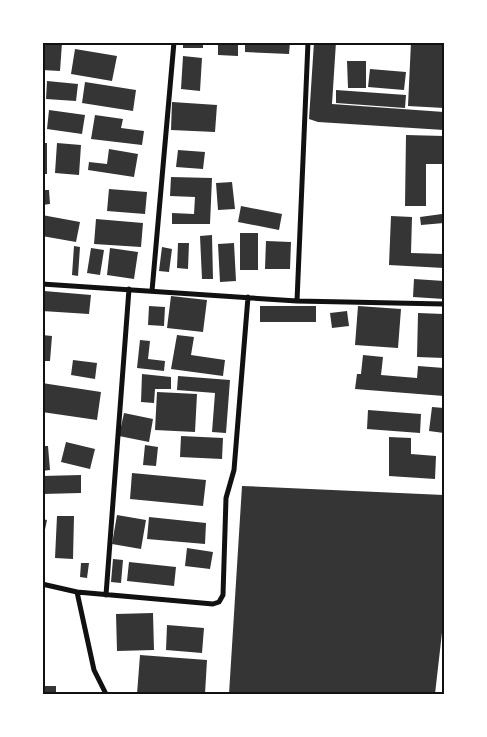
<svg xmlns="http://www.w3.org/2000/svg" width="487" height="737" viewBox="0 0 487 737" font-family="Lora,serif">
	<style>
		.building { fill: #353535 }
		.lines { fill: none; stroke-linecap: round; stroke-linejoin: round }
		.minor { stroke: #111; stroke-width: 5 }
		.neatline { fill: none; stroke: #111; stroke-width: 2 }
	</style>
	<rect width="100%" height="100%" fill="#fff"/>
	<!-- building -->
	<path class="building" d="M 42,42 L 62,43 L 60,71 L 42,70 Z
		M 183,42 L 203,42 L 203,48 L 183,48 Z
		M 218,42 L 238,42 L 238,56 L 218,55 Z
		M 245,42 L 290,42 L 289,54 L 245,52 Z
		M 314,42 L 336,42 L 332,104 L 444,112 L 444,130 L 318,122 L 309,119 Z
		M 411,42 L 444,42 L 444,108 L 408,106 Z
		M 75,49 L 117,56 L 112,81 L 71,74 Z
		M 183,56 L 202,58 L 200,91 L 181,89 Z
		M 347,61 L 366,61 L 366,88 L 348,88 Z
		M 370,69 L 406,72 L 404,90 L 368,87 Z
		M 47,81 L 78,84 L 76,101 L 46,99 Z
		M 85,82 L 136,90 L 133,111 L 82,103 Z
		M 336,90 L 406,95 L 405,108 L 336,103 Z
		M 172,102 L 217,105 L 215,132 L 171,130 Z
		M 49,110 L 85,115 L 82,134 L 47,129 Z
		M 95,115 L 123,119 L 121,128 L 144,131 L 142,145 L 91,139 Z
		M 406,135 L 444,136 L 444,164 L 426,164 L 426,206 L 405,206 Z
		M 42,143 L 47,143 L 47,174 L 42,174 Z
		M 57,143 L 81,145 L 79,175 L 55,173 Z
		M 109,149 L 138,154 L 134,177 L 88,170 L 89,162 L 107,164 Z
		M 178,150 L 205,152 L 203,169 L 176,167 Z
		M 171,177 L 212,178 L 210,224 L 172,224 L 172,213 L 194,214 L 195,197 L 170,196 Z
		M 232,182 L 235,209 L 218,210 L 216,183 Z
		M 109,189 L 147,192 L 145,214 L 107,211 Z
		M 42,190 L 49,190 L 50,204 L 42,205 Z
		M 241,206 L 282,214 L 279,230 L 238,222 Z
		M 442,214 L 444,223 L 421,225 L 420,217 Z
		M 42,215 L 80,222 L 76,242 L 42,236 Z
		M 391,216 L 412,217 L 411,253 L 444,254 L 444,268 L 389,265 Z
		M 96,219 L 143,223 L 141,247 L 94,244 Z
		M 240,233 L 258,233 L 258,270 L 240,270 Z
		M 212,235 L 213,279 L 202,279 L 200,236 Z
		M 266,241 L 291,242 L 290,269 L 265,269 Z
		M 178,243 L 189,243 L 188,269 L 177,268 Z
		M 234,243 L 236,281 L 220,282 L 218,244 Z
		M 74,246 L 80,247 L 78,276 L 72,275 Z
		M 162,247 L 172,249 L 169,272 L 159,271 Z
		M 91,248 L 104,250 L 100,275 L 87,273 Z
		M 110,248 L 138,252 L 134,279 L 107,275 Z
		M 414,279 L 444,281 L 444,299 L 413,297 Z
		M 44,291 L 91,295 L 89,314 L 42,311 Z
		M 171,296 L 207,300 L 203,332 L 167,328 Z
		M 149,306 L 165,307 L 164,326 L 148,325 Z
		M 260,306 L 316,306 L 316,322 L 260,322 Z
		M 358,306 L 401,309 L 398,348 L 355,345 Z
		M 347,311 L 349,326 L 332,328 L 330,313 Z
		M 418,313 L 444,314 L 444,358 L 417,357 Z
		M 42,335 L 52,336 L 50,361 L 42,361 Z
		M 177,335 L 194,337 L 191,355 L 225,360 L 223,376 L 171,369 Z
		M 140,340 L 150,341 L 148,359 L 165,361 L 164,371 L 137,368 Z
		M 363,355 L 383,357 L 381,375 L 417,378 L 418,366 L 444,368 L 444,396 L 355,389 L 357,374 L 361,374 Z
		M 73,360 L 97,363 L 95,379 L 71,375 Z
		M 142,374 L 171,377 L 171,389 L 155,389 L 154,403 L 141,402 Z
		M 178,376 L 230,380 L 226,433 L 212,432 L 215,393 L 177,390 Z
		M 42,383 L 101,392 L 97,420 L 42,412 Z
		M 157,392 L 197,394 L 195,432 L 155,430 Z
		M 432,407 L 444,408 L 444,433 L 429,431 Z
		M 368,410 L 421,414 L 420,433 L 367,429 Z
		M 124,413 L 153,419 L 149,442 L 119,436 Z
		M 181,436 L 223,438 L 222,459 L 180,457 Z
		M 389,437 L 411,438 L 411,454 L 436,456 L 435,479 L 389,476 Z
		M 66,442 L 95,449 L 90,469 L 61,462 Z
		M 145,445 L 158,447 L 156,466 L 143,465 Z
		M 42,446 L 48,446 L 50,470 L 42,471 Z
		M 132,473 L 206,480 L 203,506 L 130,499 Z
		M 81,475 L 81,493 L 42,494 L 42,476 Z
		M 242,486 L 444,495 L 444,615 L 435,694 L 229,694 Z
		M 117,515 L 146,520 L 141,549 L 112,544 Z
		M 57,516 L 74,516 L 73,559 L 55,558 Z
		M 149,517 L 206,523 L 205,544 L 147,539 Z
		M 42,519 L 47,520 L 43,539 L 42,539 Z
		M 187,548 L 213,552 L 210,569 L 185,566 Z
		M 113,559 L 123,560 L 121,583 L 111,582 Z
		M 129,562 L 176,567 L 174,586 L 127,581 Z
		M 81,563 L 89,563 L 87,578 L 80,577 Z
		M 153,613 L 154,650 L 117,651 L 116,614 Z
		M 167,625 L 204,628 L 202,653 L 166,650 Z
		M 140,655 L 207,660 L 205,694 L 137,694 Z
		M 42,686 L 56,686 L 56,694 L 42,694 Z"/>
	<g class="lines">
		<!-- minor -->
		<path class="minor" d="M 42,284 L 297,301 L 444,304
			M 152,291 L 174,42
			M 297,301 L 308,42
			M 42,584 L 77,592 L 94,670 L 106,694
			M 77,592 L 213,604 L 219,602 L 223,595 L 226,498 L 234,470 L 248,297
			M 106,595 L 129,289"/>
	</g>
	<!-- border -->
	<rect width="487" height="737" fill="none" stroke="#ffffff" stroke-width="88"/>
	<rect x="44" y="44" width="399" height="649" class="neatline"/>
</svg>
